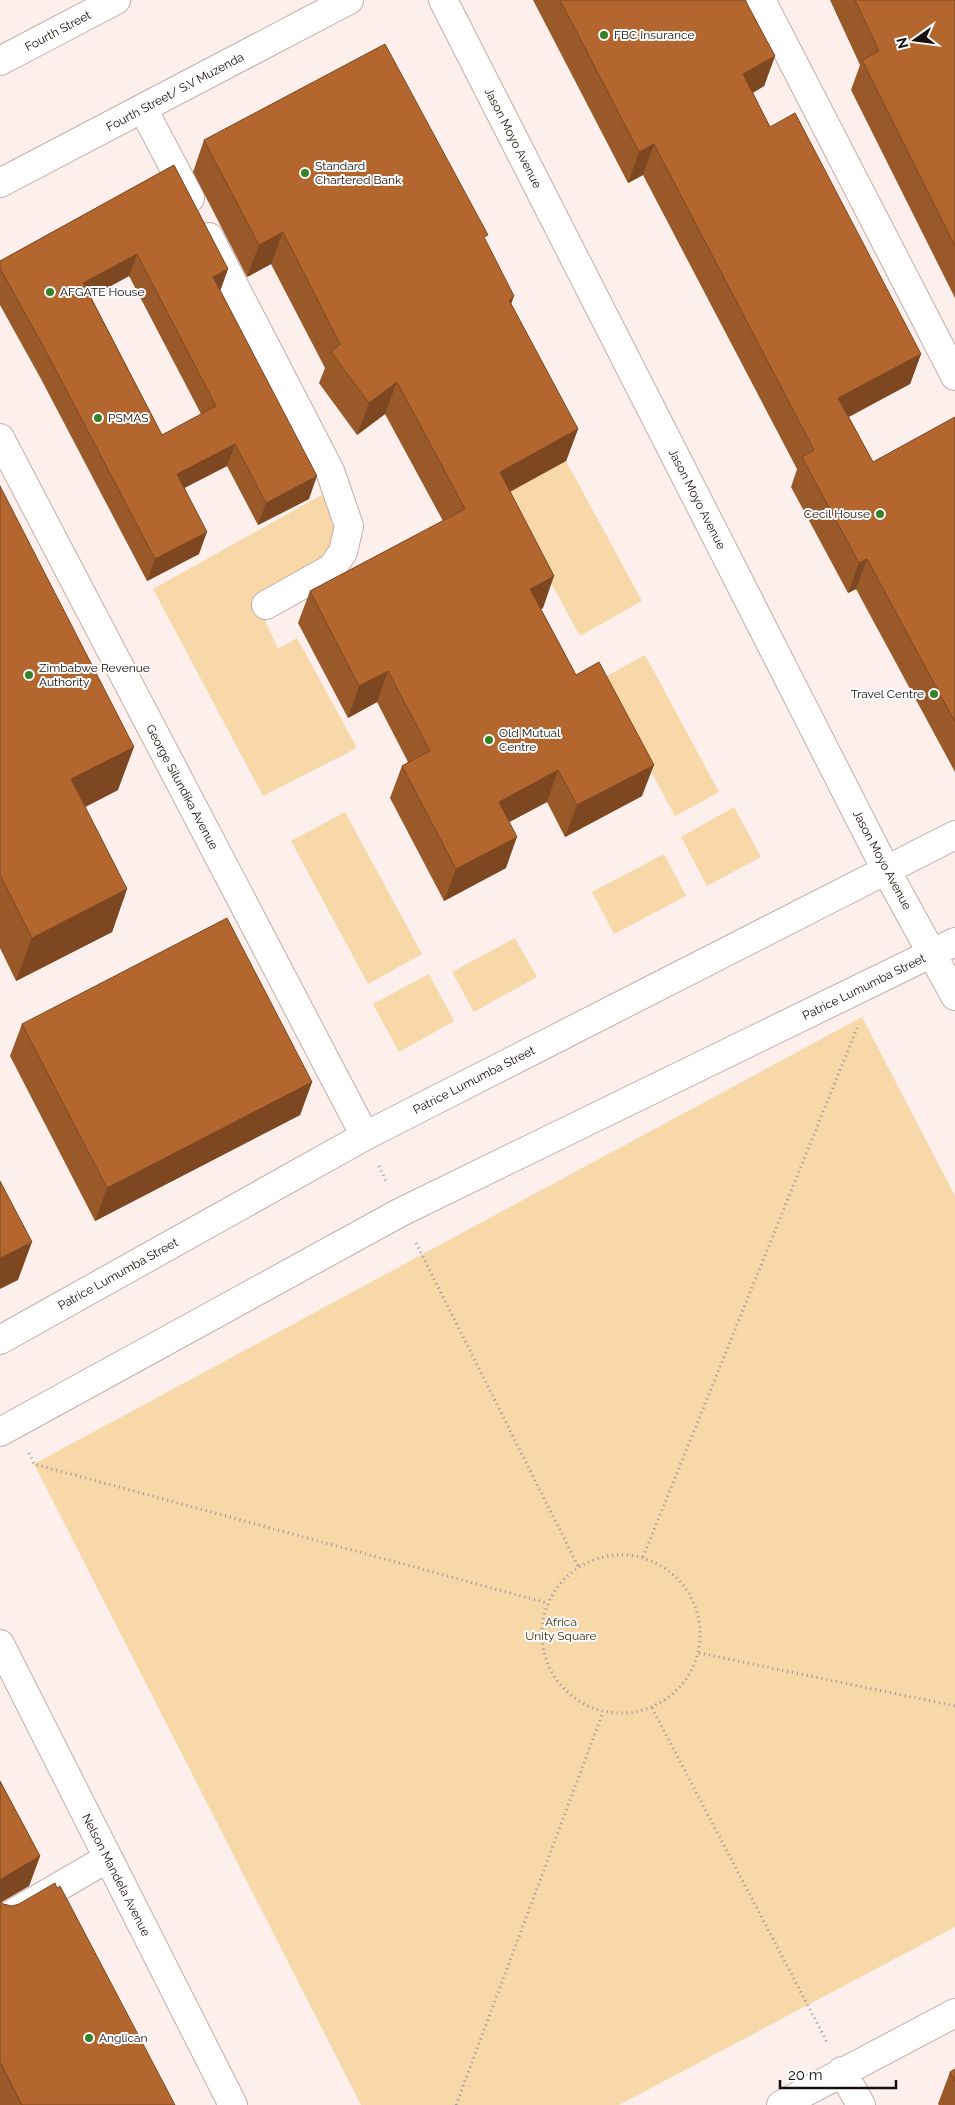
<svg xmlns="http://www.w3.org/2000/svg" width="955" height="2105" viewBox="0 0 955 2105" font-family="Raleway,sans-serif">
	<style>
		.built { fill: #fcefec }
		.green { fill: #f8d7a9 }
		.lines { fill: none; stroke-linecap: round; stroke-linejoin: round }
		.minor-casing { stroke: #c4aea9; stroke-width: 30 }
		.major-casing { stroke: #c4aea9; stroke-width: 30 }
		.path { stroke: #999595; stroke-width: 3; stroke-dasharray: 1 4; stroke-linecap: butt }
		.minor { stroke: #fff; stroke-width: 28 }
		.major { stroke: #fff; stroke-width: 28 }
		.wall { fill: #9a5928; fill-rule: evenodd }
		.shaded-wall { fill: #7d4821 }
		.building { fill: #b3672f; stroke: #7d4821; fill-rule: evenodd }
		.poi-dot { fill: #378229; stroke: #fcfcfc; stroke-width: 2 }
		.labels { text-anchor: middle; stroke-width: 4; stroke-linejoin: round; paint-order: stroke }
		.street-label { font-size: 12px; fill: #170f0e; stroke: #fcfcfc }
		.poi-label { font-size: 12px; fill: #170f0e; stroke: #fcfcfc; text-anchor: start }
		.park-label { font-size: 12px; fill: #46300c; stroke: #fcfcfc }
	</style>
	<rect width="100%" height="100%" fill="#fcfcfc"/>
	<!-- built -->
	<path class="built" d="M 0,0 L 955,0 L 955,2105 L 0,2105 Z"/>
	<!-- green -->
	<path class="green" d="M 566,461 L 642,601 L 580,636 L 503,495 Z
		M 345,482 L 350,563 L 263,616 L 278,649 L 297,638 L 357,748 L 263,796 L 153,589 Z
		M 645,655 L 719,792 L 675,816 L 601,679 Z
		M 734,807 L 761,857 L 707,886 L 681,837 Z
		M 345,812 L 422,954 L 368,984 L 291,841 Z
		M 664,854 L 686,896 L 614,934 L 592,892 Z
		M 515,938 L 537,977 L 474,1012 L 452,972 Z
		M 429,974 L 454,1021 L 399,1052 L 373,1004 Z
		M 862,1017 L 955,1196 L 955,1927 L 619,2105 L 361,2105 L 34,1464 Z"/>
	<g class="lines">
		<!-- minor casing -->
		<g class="minor-casing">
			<path id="minor" d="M 443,0 L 886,870 L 955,996
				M 761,0 L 955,376
				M 143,109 L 190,198
				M 209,237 L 330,471 L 349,526 L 343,552 L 332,568 L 266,605
				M 0,438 L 365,1136
				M 0,1340 L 365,1136 L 955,835
				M 0,1432 L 401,1212 L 955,942
				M 0,1644 L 233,2105
				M 0,1921 L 108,1858
				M 842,2071 L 861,2105
				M 781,2105 L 955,2013"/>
		</g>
		<!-- major casing -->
		<g class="major-casing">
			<path id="major" d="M 0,61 L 116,0
				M 0,183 L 349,0"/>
		</g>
		<!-- path -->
		<path class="path" d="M 379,1166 L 386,1181
			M 416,1243 L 578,1566
			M 29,1453 L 34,1464 L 547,1603
			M542 1634a79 79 0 1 1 158 0a79 79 0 1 1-158 0Z
			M 643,1557 L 857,1028
			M 699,1653 L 955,1706
			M 652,1708 L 827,2042
			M 456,2105 L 603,1712"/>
		<!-- minor -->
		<use href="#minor" class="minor"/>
		<!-- major -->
		<use href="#major" class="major"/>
	</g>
	<!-- wall -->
	<path class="wall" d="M 533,0 L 745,0 L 775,56 L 764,86 L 753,93 L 770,127 L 921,354 L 910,384 L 849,417 L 873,462 L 955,417 L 955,772 L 856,589 L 848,593 L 791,487 L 797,469 L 643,175 L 628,183 Z
		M 830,0 L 955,0 L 955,298 L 851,90 L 860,65 Z
		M 204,140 L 486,241 L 511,304 L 578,429 L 566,461 L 510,492 L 543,608 L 541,609 L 576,675 L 642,796 L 565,837 L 547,802 L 509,822 L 506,868 L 444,901 L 390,798 L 402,766 L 408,762 L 377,702 L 348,718 L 298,623 L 310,591 L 443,521 L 385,414 L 357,435 L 319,383 L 325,368 L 271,264 L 247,277 L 193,172 Z
		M 174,165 L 228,269 L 220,291 L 309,499 L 258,525 L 227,466 L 184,488 L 199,554 L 147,581 L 41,379 L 0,305 L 0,261 ZM 129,276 L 201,414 L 162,435 L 91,297 Z
		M 0,486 L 118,790 L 85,807 L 127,889 L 112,932 L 16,981 L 0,948 Z
		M 22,1024 L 312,1082 L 300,1115 L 95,1221 L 10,1056 Z
		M 0,1781 L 40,1856 L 29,1886 L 1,1902 L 175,2105 L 0,2105 Z
		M 955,2069 L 955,2105 L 939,2105 L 938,2104 L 950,2072 Z"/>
	<!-- shaded-wall -->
	<path class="shaded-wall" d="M 775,56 L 764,86 L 732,104 L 743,74 Z
		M 654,144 L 643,175 L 628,183 L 639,152 Z
		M 283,232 L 271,264 L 247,277 L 259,245 Z
		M 137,254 L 129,276 L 75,305 L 83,283 Z
		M 228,269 L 220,291 L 213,277 Z
		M 514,296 L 503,327 L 509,300 Z
		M 921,354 L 910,384 L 827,428 L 838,398 Z
		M 397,382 L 385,414 L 357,435 L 369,403 Z
		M 578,429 L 566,461 L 488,503 L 500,472 Z
		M 235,444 L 227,466 L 169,496 L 177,474 Z
		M 317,476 L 309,499 L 258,525 L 266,503 Z
		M 207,532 L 199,554 L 147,581 L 155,559 Z
		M 867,559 L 856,589 L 848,593 L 859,563 Z
		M 554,576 L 543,608 L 519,621 L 530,589 Z
		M 388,671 L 377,702 L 348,718 L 359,686 Z
		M 134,747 L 118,790 L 56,822 L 71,779 Z
		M 654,765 L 642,796 L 565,837 L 577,805 Z
		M 558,770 L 547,802 L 487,834 L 499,802 Z
		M 517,837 L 506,868 L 444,901 L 456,869 Z
		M 127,889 L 112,932 L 16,981 L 32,938 Z
		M 312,1082 L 300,1115 L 95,1221 L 107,1188 Z
		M 32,1242 L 18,1280 L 0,1289 L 0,1258 Z
		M 40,1856 L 29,1886 L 0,1903 L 0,1880 L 3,1878 Z"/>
	<!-- building -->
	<path class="building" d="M 560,0 L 745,0 L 775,56 L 743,74 L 770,127 L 795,113 L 921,354 L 838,398 L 873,462 L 955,417 L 955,722 L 867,559 L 859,563 L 802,457 L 814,450 L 654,144 L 639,152 Z
		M 855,0 L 955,0 L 955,246 L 862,60 L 879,51 Z
		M 385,44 L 488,235 L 484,237 L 514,296 L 509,300 L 578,429 L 500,472 L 554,576 L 530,589 L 576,675 L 599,662 L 654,765 L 577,805 L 558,770 L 499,802 L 517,837 L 456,869 L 402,766 L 430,751 L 388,671 L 359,686 L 310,591 L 465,509 L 397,382 L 369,403 L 331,352 L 340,344 L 283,232 L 259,245 L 204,140 Z
		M 174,165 L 228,269 L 213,277 L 317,476 L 266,503 L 235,444 L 177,474 L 207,532 L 155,559 L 49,357 L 0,268 L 0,261 ZM 137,254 L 216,406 L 162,435 L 83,283 Z
		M 0,486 L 134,747 L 71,779 L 127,889 L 32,938 L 0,875 Z
		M 227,918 L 312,1082 L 107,1188 L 22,1024 Z
		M 0,1181 L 32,1242 L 0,1258 Z
		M 0,1781 L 40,1856 L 3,1878 L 0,1880 Z
		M 55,1883 L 57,1888 L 60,1886 L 175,2105 L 22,2105 L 0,2062 L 0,1901 L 3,1904 L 12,1906 L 19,1904 Z
		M 955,2069 L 955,2081 L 950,2072 Z"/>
	<!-- markers -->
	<g class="poi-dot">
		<circle cx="604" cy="35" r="5"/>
		<circle cx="305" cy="173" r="5"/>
		<circle cx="50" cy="292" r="5"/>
		<circle cx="98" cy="418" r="5"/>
		<circle cx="880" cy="514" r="5"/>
		<circle cx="29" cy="675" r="5"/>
		<circle cx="934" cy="694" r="5"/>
		<circle cx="489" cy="740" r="5"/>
		<circle cx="89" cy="2038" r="5"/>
	</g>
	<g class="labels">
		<!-- street labels -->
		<g class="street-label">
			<text transform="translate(58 31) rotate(-28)" y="4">Fourth Street</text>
			<text transform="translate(175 92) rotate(-28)" y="4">Fourth Street/ S.V Muzenda</text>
			<text transform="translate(513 138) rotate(63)" y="4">Jason Moyo Avenue</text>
			<text transform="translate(697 499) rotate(63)" y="4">Jason Moyo Avenue</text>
			<text transform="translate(182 787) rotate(62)" y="4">George Silundika Avenue</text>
			<text transform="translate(882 860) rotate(62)" y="4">Jason Moyo Avenue</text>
			<text transform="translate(864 987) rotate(-26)" y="4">Patrice Lumumba Street</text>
			<text transform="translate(474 1080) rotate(-27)" y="4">Patrice Lumumba Street</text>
			<text transform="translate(118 1274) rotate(-29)" y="4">Patrice Lumumba Street</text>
			<text transform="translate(116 1875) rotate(63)" y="4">Nelson Mandela Avenue</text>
		</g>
		<!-- poi labels -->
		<g class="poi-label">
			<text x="614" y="39">FBC Insurance</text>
			<text x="315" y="170">Standard<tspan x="315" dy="14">Chartered Bank</tspan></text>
			<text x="60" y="296">AFGATE House</text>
			<text x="108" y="422">PSMAS</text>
			<text x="870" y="518" text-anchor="end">Cecil House</text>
			<text x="39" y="672">Zimbabwe Revenue<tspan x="39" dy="14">Authority</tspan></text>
			<text x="924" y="698" text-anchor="end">Travel Centre</text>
			<text x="499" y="737">Old Mutual<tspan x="499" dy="14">Centre</tspan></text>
			<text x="99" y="2042">Anglican</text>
		</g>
		<!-- park labels -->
		<g class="park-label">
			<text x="561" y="1626">Africa<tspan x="561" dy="14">Unity Square</tspan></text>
		</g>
	</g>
	<!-- north arrow -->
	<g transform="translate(915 40) rotate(256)" stroke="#fcfcfc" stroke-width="4" paint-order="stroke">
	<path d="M0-4L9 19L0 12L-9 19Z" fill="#170f0e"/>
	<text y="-8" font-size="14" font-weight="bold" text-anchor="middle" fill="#170f0e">N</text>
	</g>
	<!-- scale -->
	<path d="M780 2080v8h116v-8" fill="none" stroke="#170f0e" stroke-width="2.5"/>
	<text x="788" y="2080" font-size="15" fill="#170f0e" stroke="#fcfcfc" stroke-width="4" paint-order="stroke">20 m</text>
</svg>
